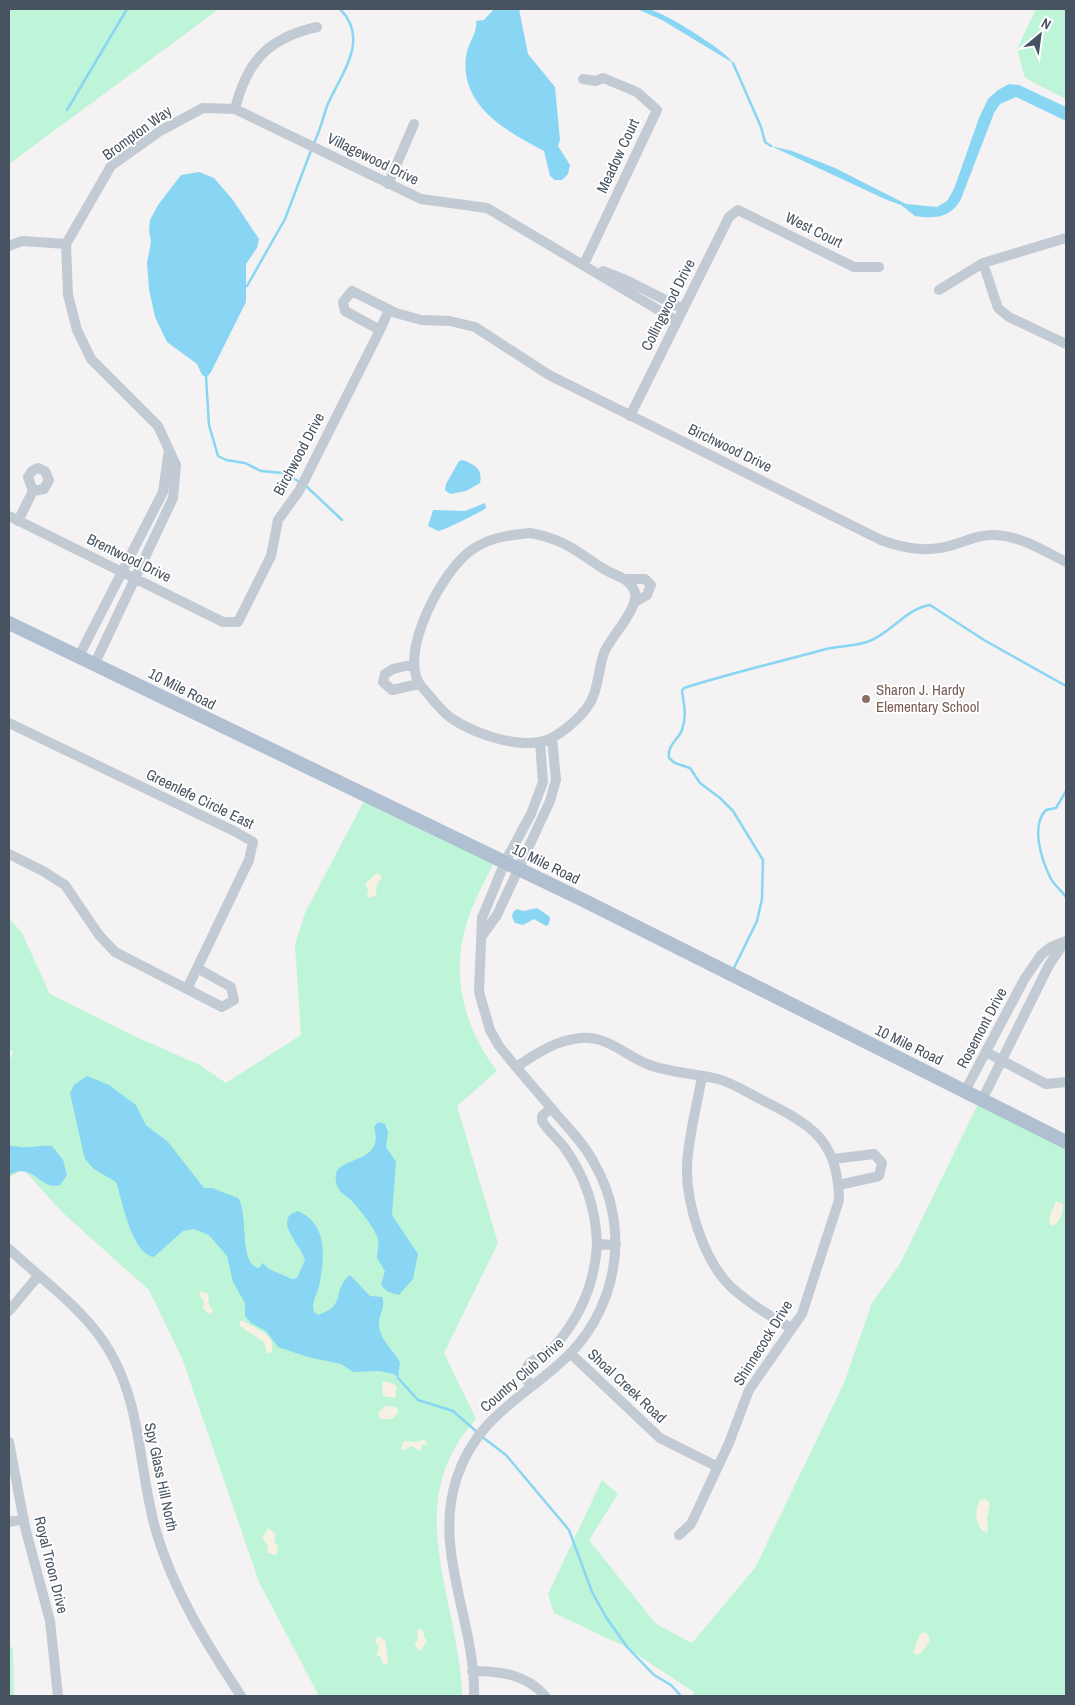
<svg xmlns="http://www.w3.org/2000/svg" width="1075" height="1705" viewBox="0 0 1075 1705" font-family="'Archivo Narrow',sans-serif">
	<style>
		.green { fill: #bef4d7 }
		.sand { fill: #f6f1e2 }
		.water { fill: #88d6f4 }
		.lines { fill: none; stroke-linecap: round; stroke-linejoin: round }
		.stream { stroke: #88d6f4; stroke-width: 2.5 }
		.minor { stroke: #c2cbd4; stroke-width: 10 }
		.major { stroke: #b0bfd2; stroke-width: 14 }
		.education-dot { fill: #8d6e63; stroke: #fff; stroke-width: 2 }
		.labels { text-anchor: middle; stroke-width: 4; stroke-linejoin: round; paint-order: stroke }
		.street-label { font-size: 15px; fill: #485361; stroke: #fff }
		.education-label { font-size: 15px; fill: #785e54; stroke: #fff; text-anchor: start }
	</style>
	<rect width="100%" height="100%" fill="#f4f2f2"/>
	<!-- green -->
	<path class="green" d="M 9,9 L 219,9 L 9,164 Z
		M 1036,9 L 1066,9 L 1066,99 L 1025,78 L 1017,49 Z
		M 365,799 L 494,862 C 485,881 474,901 467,922 C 450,974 464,1028 497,1071 L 457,1106 L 498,1243 L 444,1353 L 476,1419 C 398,1504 460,1599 462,1696 L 319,1696 L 259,1582 L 182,1358 L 149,1290 L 63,1213 L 23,1169 L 9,1178 L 9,1061 L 13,1053 L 9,1048 L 9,918 L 22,933 L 50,994 L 132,1035 L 200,1065 L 226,1083 L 301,1035 L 295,945 L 305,913 Z
		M 978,1104 L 1066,1148 L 1066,1696 L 693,1696 L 694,1692 L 624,1646 L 554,1613 L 548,1594 L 602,1480 L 618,1494 L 589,1540 L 656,1624 L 692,1643 L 755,1568 L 844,1383 L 872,1303 L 900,1264 Z
		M 9,1646 L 13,1648 L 14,1696 L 9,1696 Z"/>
	<!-- sand -->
	<path class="sand" d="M 378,872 L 382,878 L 377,884 L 376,895 L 370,898 L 367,896 L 368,889 L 365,884 Z
		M 1056,1201 L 1063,1204 C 1064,1210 1060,1223 1053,1226 L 1050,1224 L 1049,1218 Z
		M 201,1291 L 208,1294 L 209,1305 L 213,1310 L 211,1315 L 203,1309 L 204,1301 L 199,1295 Z
		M 240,1321 L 244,1321 C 256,1330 278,1334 271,1353 L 267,1353 L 264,1342 L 240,1326 Z
		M 386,1381 L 397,1386 L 395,1398 L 383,1396 L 382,1383 Z
		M 386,1406 L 397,1407 L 398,1413 L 392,1419 L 380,1419 L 378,1413 Z
		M 424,1439 L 427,1444 L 422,1445 L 421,1451 L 411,1446 L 404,1451 L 401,1448 L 404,1441 L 417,1442 Z
		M 985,1499 L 990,1503 L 987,1519 L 988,1530 L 986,1533 C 975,1527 974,1510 980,1500 Z
		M 268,1528 L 276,1534 L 274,1541 L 278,1547 L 277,1554 L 274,1555 L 268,1553 L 267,1544 L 262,1538 Z
		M 420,1628 L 424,1632 L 424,1637 L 427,1641 L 420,1651 L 414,1645 L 418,1640 L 417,1632 Z
		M 924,1632 L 928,1634 L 930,1641 L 922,1652 L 917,1655 L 913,1652 L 920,1634 Z
		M 378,1636 L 385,1640 L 388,1660 L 387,1664 L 383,1664 L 381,1657 L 376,1655 L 379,1647 L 375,1641 Z"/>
	<!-- water -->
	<path class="water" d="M 494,9 L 519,9 L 528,54 L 555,87 L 560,140 L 558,146 L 570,165 L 568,174 L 562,180 L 555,180 L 550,176 L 544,151 C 506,131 460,106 466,57 C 467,44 478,33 476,21 L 484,20 Z
		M 637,9 C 640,9 645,8 648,9 C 662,11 727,51 733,63 L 662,20 Z
		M 1009,84 L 1019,85 L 1066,107 L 1066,121 L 1016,97 L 1000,104 L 994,113 L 961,199 C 951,218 934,219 915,216 L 901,205 L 887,200 L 771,146 L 792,151 L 835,168 L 906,204 L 937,207 L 947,201 L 954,189 L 979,118 L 988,99 L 998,90 Z
		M 199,172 L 214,178 L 233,200 L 259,239 L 257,248 L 246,264 L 246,302 L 211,372 L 207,377 L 202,375 L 197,364 L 167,342 L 155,317 L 149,289 L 147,263 L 151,242 L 149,230 L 150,220 L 158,205 L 181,175 Z
		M 463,460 C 475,465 483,469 480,483 L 466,491 L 450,494 L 445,490 L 446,484 L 459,461 Z
		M 485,503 L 486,508 C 479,513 445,530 438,531 L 428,526 L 433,510 L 465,511 Z
		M 537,908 L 550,917 L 549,924 L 546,926 L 534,919 L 523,925 L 515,923 L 512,917 L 513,912 L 517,909 L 523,911 Z
		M 87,1076 L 109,1085 L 136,1105 L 146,1125 L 168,1142 L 204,1188 L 212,1188 L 238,1198 C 249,1212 238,1265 259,1268 L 263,1263 L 269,1269 L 292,1279 L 297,1278 L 305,1260 C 302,1246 271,1219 298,1211 C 328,1224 325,1258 319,1286 C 317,1295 311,1302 314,1312 L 318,1315 C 348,1305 331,1290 350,1275 L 370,1296 L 382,1297 C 386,1307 379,1313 379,1324 C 379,1339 393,1350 400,1362 L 398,1378 L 394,1374 L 379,1371 L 353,1372 L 341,1364 L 308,1357 L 278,1347 L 266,1331 L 251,1323 L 245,1316 L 245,1303 L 233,1282 L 227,1256 L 209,1235 L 194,1229 L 183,1231 L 155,1256 L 152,1257 C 130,1249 123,1202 116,1182 L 94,1169 L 85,1159 L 83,1151 L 70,1093 L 74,1085 Z
		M 378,1122 L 385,1124 L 388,1132 L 386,1147 L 396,1162 L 392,1215 L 418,1254 L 413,1279 L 399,1295 C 391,1293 385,1292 381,1284 L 385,1271 L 377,1258 C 377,1251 380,1244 377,1236 C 372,1225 360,1210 352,1201 C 348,1197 341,1194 338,1188 C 336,1185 335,1177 336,1174 C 340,1156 385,1164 374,1127 Z
		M 9,1145 C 28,1150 34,1145 52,1146 L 63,1160 L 67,1175 L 60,1185 C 39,1191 35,1161 9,1175 Z"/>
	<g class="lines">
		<!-- stream -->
		<path class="stream" d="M 733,63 L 761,127 L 765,142 L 771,146
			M 67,110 L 127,9
			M 314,143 C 320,131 323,118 327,106 C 340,75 371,40 340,9
			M 247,286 L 285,219 L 312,148
			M 206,377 L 209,425 L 218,456 L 226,460 L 245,463 L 261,471 L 283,473 L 300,482
			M 305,485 L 342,520
			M 1066,791 L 1056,808 L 1046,810 C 1030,826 1042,861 1051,879 C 1055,886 1062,891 1066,897
			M 733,970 L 757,921 L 762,899 L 763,860 L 733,811 L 720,798 L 700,783 L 690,768 L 675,763 L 669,758 C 667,745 678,740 682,730 C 687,716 684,705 682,691 L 684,688 C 731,673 779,662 826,649 C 839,646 855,646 867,642 C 891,634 905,609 930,605 L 984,640 L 1066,686
			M 398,1378 L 418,1400 L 453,1411 L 477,1432
			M 481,1436 L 506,1455 L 569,1530 L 592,1592 L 606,1617 L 627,1647 L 654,1675 L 671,1685 L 681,1696"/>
		<!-- minor -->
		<path class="minor" d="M 583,79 L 596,81 L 603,78 L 637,92 L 657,110 L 584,264
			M 235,109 C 247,61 268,38 317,27
			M 388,184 L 414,124
			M 9,246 L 22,241 L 66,244
			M 983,263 L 998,308 L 1009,317 L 1066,344
			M 603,271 L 628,281 L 683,309
			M 939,290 L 983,263 L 1066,238
			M 380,330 L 389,310
			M 630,416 L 729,217 L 738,210 L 854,267 L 879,267
			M 38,468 L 45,471 L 49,480 L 44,489 L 33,491 L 28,477 L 32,471 Z
			M 9,516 L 223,622 L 238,622 L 271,556 L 278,520 L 299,491 L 380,330 L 345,311 L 343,302 L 352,291 L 396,313 L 421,320 L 450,321 L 475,327 L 549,375 L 881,540 C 908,550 931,553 959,543 C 971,539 982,534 995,535 C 1021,536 1044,551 1066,562
			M 18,521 L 33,491
			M 530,533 C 564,539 576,551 604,569 C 615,576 628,577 634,590 C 642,606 610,637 604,653 C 598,669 599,688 590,703 C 581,718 557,739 540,742 C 513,747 473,733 451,718 C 440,710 431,697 422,687 C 395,657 444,567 473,549 C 491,537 510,535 530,533 Z
			M 626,579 L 645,579 L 651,585 L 647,595 L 635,602
			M 79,656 L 163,492 L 169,449
			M 95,663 L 173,498 L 176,465 L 158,426 L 91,359 L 77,330 L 68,295 L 66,244 L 111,166 L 160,131 L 203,108 L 235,109 L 421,199 L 487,208 L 677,321
			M 414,664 L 393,669 L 385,674 L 383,682 L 392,690 L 419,684
			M 9,723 L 236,832 L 253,842 L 249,860 L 187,989 L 115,952 L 99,935 L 65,885 L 43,871 L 9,854
			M 482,936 L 497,915 L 550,801 L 556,780 L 552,738
			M 187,989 L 222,1007 L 234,1000 L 231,987 L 197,968
			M 986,1052 L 1046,1084 L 1066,1082
			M 516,1067 C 537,1053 556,1040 581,1038 C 607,1036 625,1055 647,1064 C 669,1073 695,1073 718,1079 C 733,1083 748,1093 762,1100 C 812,1125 838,1140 839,1200 L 802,1314 L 749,1390 L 729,1443 L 691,1524 L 679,1535
			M 702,1076 C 697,1106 688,1137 687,1167 C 686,1204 704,1261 731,1287 C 749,1303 769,1316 791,1328
			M 965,1091 L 1025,978 L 1041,955 L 1051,947 L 1066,941
			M 982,1100 L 1049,965 L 1064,943
			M 551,1108 L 542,1116 L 542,1121 C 548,1131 557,1138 564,1147 C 585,1176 596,1208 597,1244 L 616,1245
			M 833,1159 L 874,1154 L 882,1163 L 879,1176 L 839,1185
			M 9,1249 C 42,1280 88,1312 110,1352 C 142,1406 139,1473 156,1531 C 174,1592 206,1643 241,1696
			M 9,1311 L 38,1276
			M 570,1353 L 660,1438 L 718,1467
			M 531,1386 C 528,1382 524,1378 525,1372 C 527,1359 546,1356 553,1348 C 580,1318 595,1284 597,1244
			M 9,1442 L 25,1527 L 50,1621 L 58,1696
			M 9,1522 L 24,1519
			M 472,1671 C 499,1671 527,1674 545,1696
			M 474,1696 C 476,1622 432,1551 457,1477 C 477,1419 516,1402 559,1364 C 617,1314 633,1230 594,1163 C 585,1145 570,1130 557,1115 C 538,1092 518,1070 499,1046 L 490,1030 L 479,992 L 482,918 L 505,862 L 531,814 L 543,782 L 540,742"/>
		<!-- major -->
		<path class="major" d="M 9,623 L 581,899 L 1066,1142"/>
	</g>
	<!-- markers -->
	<circle class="education-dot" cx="866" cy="699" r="5"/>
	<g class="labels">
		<!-- street labels -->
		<g class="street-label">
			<text transform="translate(137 133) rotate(-36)" y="5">Brompton Way</text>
			<text transform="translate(618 156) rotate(-65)" y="5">Meadow Court</text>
			<text transform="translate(373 159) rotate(26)" y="5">Villagewood Drive</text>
			<text transform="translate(814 230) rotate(26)" y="5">West Court</text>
			<text transform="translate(668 305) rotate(-63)" y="5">Collingwood Drive</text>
			<text transform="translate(730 448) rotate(26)" y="5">Birchwood Drive</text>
			<text transform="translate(299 454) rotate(-62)" y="5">Birchwood Drive</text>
			<text transform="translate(129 558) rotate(26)" y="5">Brentwood Drive</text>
			<text transform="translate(182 689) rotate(27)" y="5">10 Mile Road</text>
			<text transform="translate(200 799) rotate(26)" y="5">Greenlefe Circle East</text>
			<text transform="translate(546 864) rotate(26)" y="5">10 Mile Road</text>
			<text transform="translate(982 1028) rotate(-62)" y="5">Rosemont Drive</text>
			<text transform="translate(909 1045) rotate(26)" y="5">10 Mile Road</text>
			<text transform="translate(763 1343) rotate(-58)" y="5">Shinnecock Drive</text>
			<text transform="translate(522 1375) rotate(-41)" y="5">Country Club Drive</text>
			<text transform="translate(627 1386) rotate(43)" y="5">Shoal Creek Road</text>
			<text transform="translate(161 1477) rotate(78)" y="5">Spy Glass Hill North</text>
			<text transform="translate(51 1565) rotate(76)" y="5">Royal Troon Drive</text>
		</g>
		<!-- education labels -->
		<g class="education-label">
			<text x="876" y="695">Sharon J. Hardy<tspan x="876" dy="17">Elementary School</tspan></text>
		</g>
	</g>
	<!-- border -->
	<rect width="1075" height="1705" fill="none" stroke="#485361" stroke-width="20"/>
	<!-- north arrow -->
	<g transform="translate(1040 35) rotate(29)" stroke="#ffffff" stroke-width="4" paint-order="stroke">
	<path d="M0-4L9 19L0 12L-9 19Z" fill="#485361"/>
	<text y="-8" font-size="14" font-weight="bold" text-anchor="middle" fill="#485361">N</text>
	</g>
</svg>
